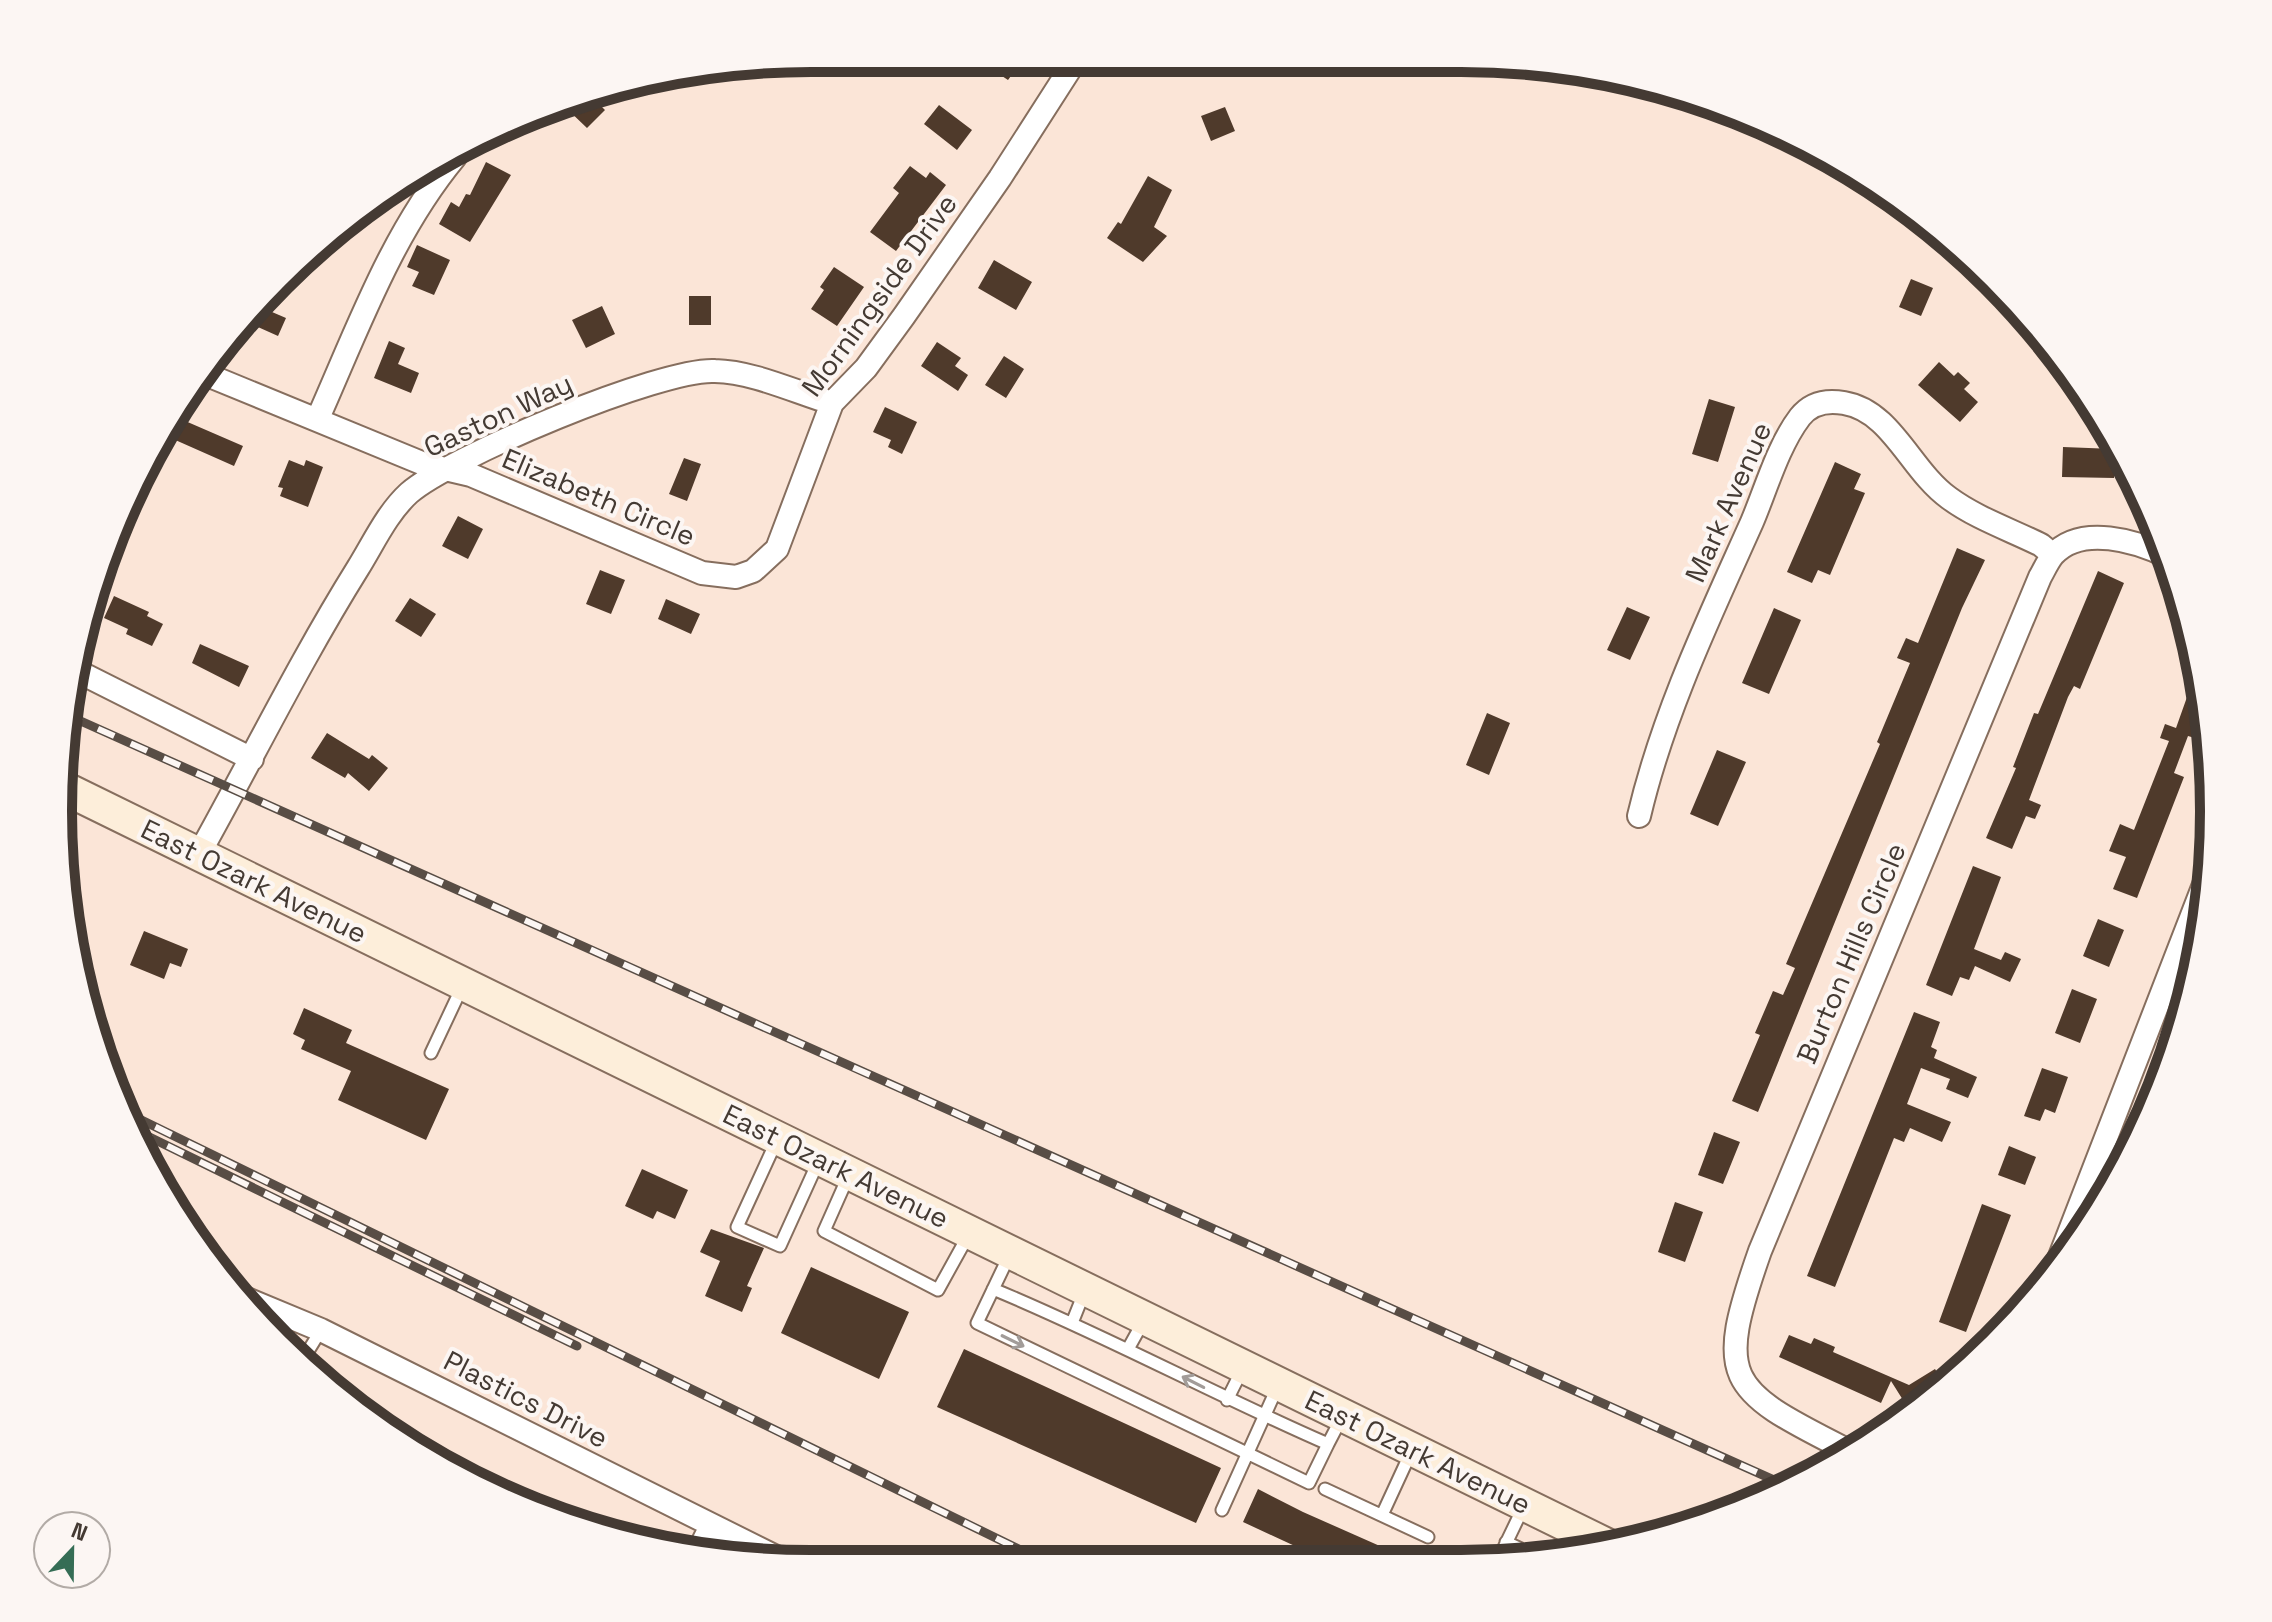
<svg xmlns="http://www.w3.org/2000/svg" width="2272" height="1622" viewBox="0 0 2272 1622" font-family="'Space Grotesk',sans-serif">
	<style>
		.building { fill: #4f3a2b }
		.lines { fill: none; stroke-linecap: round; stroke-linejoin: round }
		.service-casing { stroke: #866e5e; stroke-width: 15 }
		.minor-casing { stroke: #866e5e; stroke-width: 26 }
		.secondary-casing { stroke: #866e5e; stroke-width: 36 }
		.service { stroke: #fff; stroke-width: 11 }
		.minor { stroke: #fff; stroke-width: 22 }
		.secondary { stroke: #fdeeda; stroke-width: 32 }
		.rail-casing { stroke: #584d45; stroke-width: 9 }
		.rail { stroke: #fcf6f3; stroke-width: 6; stroke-dasharray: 18; stroke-linecap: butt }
		.oneway { stroke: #a29c99 }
		.labels { text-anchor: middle; stroke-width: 8; stroke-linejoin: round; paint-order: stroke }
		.street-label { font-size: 28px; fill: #443a33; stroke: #fcf6f3 }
		.rim { fill: none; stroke: #443a33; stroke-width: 10 }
	</style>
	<rect width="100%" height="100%" fill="#fbe5d7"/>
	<!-- building -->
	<path class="building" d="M 997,58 L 1024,58 L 1008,80 L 990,68 Z
		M 590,95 L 605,110 L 587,128 L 565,107 Z
		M 939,105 L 972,130 L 957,150 L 924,124 Z
		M 1225,107 L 1235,131 L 1211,141 L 1201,116 Z
		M 486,162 L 511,175 L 470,242 L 439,224 L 451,202 L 459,207 L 466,194 L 470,195 Z
		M 910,166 L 926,178 L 930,172 L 946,185 L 896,251 L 870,232 L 899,193 L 893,188 Z
		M 1148,176 L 1172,190 L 1154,227 L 1167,236 L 1143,262 L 1107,238 L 1118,222 L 1121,224 Z
		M 417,245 L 450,260 L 434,295 L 412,286 L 419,272 L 407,267 Z
		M 994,260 L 1032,282 L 1016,310 L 978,288 Z
		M 834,267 L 864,287 L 837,326 L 811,309 L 824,290 L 820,287 Z
		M 287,277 L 272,312 L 286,318 L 278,336 L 249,323 L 257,304 Z
		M 1911,279 L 1933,288 L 1921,316 L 1899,307 Z
		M 689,296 L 711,296 L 711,325 L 689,325 Z
		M 602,306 L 615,334 L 586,348 L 572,320 Z
		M 389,341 L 405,348 L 398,364 L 419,373 L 411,393 L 374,378 Z
		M 937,342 L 961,358 L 955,366 L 968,375 L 958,391 L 921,366 Z
		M 1004,356 L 1024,369 L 1006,398 L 985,385 Z
		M 1939,362 L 1954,376 L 1958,372 L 1970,383 L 1964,389 L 1978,402 L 1960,422 L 1918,385 Z
		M 1709,399 L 1735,407 L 1718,462 L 1692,454 Z
		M 885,407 L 917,422 L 902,454 L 888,447 L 891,440 L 873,432 Z
		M 176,417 L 243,446 L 234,466 L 164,435 Z
		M 2063,447 L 2114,449 L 2114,478 L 2062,477 Z
		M 684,458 L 701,464 L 687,501 L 669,494 Z
		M 289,460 L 304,466 L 306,460 L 323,467 L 308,507 L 280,496 L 283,488 L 278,487 Z
		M 1835,462 L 1861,474 L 1854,489 L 1865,493 L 1830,575 L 1818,570 L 1812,583 L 1787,572 Z
		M 458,516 L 483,529 L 468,559 L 442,546 Z
		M 1957,548 L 1985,560 L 1962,608 L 1758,1112 L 1732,1101 L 1760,1035 L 1755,1033 L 1773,991 L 1783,995 L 1795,968 L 1786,964 L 1880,744 L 1877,742 L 1910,663 L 1897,658 L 1906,638 L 1918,643 Z
		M 600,570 L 625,580 L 611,614 L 586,604 Z
		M 2098,571 L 2124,583 L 2080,689 L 2074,686 L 2068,697 L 2029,800 L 2041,805 L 2035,819 L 2026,816 L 2012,849 L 1986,838 L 2016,768 L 2013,767 L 2034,713 L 2038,714 Z
		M 114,596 L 149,612 L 147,616 L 163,624 L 152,646 L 126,634 L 128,629 L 104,618 Z
		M 410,598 L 436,614 L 421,637 L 395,621 Z
		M 666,599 L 700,614 L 691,634 L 658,619 Z
		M 1627,607 L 1650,617 L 1630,660 L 1607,650 Z
		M 1774,608 L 1801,620 L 1769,694 L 1742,683 Z
		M 200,644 L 249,666 L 239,687 L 192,663 Z
		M 2197,669 L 2208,713 L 2198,739 L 2188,736 L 2174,773 L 2184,777 L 2137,898 L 2113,889 L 2126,857 L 2109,851 L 2120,824 L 2134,830 L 2169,741 L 2160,738 L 2165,724 L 2176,728 Z
		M 1487,713 L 1510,723 L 1489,775 L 1466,765 Z
		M 327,733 L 369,759 L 372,755 L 388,768 L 369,791 L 348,773 L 345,778 L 311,758 Z
		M 1717,750 L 1746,762 L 1718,826 L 1690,814 Z
		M 1973,866 L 2001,877 L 1974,949 L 2001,960 L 2005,952 L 2021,959 L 2010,982 L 1975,966 L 1969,980 L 1960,977 L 1952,996 L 1926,985 Z
		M 2098,919 L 2124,930 L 2109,967 L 2083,956 Z
		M 144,931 L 188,949 L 181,967 L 170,963 L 164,979 L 130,965 Z
		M 2072,989 L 2097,999 L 2080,1043 L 2055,1033 Z
		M 304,1008 L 352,1030 L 346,1043 L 449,1089 L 426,1140 L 338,1100 L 351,1071 L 301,1049 L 305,1040 L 293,1034 Z
		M 1914,1012 L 1940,1022 L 1931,1047 L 1937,1050 L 1934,1058 L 1977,1077 L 1968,1098 L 1946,1089 L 1950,1079 L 1921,1068 L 1907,1104 L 1951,1122 L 1942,1142 L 1910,1128 L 1904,1142 L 1894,1138 L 1835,1287 L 1807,1276 Z
		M 2042,1068 L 2068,1077 L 2055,1113 L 2045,1109 L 2040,1121 L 2024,1116 Z
		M 1714,1132 L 1740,1142 L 1723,1184 L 1698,1175 Z
		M 2009,1146 L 2036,1157 L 2025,1185 L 1998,1175 Z
		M 642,1169 L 688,1190 L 675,1219 L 657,1211 L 653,1219 L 625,1206 Z
		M 1675,1202 L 1703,1212 L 1685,1262 L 1658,1252 Z
		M 1982,1204 L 2011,1215 L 1966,1332 L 1939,1322 Z
		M 711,1229 L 764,1248 L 747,1286 L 752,1288 L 742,1312 L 705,1296 L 720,1261 L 700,1252 Z
		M 811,1267 L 909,1312 L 879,1379 L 781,1333 Z
		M 1789,1335 L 1811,1344 L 1814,1338 L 1835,1347 L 1833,1352 L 1909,1385 L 1935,1369 L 1945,1385 L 1908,1408 L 1891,1381 L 1881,1403 L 1779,1357 Z
		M 964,1349 L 1221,1468 L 1196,1523 L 937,1407 Z
		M 1258,1489 L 1303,1512 L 1407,1558 L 1312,1559 L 1295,1552 L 1297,1547 L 1243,1522 Z"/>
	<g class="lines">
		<!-- service casing -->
		<g class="service-casing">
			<path id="service" d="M 431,1053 L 462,987
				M 776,1142 L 737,1227 L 780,1246 L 819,1160
				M 848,1177 L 824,1231 L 938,1290 L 969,1234
				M 1009,1256 L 977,1323 L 1309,1483 L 1328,1444
				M 993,1289 C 1107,1336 1215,1395 1328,1444 L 1342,1417
				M 1072,1323 L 1084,1293
				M 1128,1349 L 1143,1322
				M 302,1361 L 321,1330
				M 1227,1400 L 1242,1370
				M 1325,1489 L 1428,1537
				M 1222,1510 L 1277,1388
				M 1382,1515 L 1412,1450
				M 1506,1542 L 1540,1558
				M 1499,1558 L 1523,1508"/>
		</g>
		<!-- minor casing -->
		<g class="minor-casing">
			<path id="minor" d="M 205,374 L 424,464 L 471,475 L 702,573 L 736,577 L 753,571 L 777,549 L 832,403 L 866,368 L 904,316 L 1000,178 L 1077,58
				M 318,418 C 358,328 392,233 455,157
				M 77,671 L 252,759
				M 1639,816 C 1663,714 1709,618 1752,522 C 1766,489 1778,446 1800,417 C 1811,403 1827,400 1844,403 C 1892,411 1910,470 1949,498 C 1976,518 2011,530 2041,545 L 2053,555
				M 199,854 C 252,759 300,661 358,568 C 373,544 387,513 409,493 C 450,457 661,368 715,371 C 754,372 795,392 832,403
				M 2052,1277 L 2212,864
				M 237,1295 L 321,1330 L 786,1562
				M 1843,1448 C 1726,1389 1715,1379 1760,1251 L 2040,577 C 2044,570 2048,561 2053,555 C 2081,524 2137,541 2169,557
				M 698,1552 L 711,1526"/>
		</g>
		<!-- secondary casing -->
		<g class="secondary-casing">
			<path id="secondary" d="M 64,788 L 1607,1545"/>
		</g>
		<!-- service -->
		<use href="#service" class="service"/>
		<!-- minor -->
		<use href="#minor" class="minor"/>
		<!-- secondary -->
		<use href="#secondary" class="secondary"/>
		<!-- rail casing -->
		<g class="rail-casing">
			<path id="rail" d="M 65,714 L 1785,1485
				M 123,1111 L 1043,1561
				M 135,1130 L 577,1346"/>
		</g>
		<!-- rail -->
		<use href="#rail" class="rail"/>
	</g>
	<!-- one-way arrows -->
	<defs><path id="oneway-shaft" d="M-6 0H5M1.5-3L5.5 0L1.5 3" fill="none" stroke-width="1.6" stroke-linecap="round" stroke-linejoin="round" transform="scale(2)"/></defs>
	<g class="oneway">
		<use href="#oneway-shaft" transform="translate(1013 1341) rotate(26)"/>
		<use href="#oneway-shaft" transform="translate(1193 1382) rotate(-153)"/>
	</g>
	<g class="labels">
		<!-- street labels -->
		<g class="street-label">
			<text transform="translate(879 295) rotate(-54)" y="10">Morningside Drive</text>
			<text transform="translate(498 415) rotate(-25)" y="10">Gaston Way</text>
			<text transform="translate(599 497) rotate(23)" y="10">Elizabeth Circle</text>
			<text transform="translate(1728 502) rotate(-66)" y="10">Mark Avenue</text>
			<text transform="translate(254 881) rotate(26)" y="10">East Ozark Avenue</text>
			<text transform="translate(1851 953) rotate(-67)" y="10">Burton Hills Circle</text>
			<text transform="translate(836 1166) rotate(26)" y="10">East Ozark Avenue</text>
			<text transform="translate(526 1399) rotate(27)" y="10">Plastics Drive</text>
			<text transform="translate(1418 1452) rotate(26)" y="10">East Ozark Avenue</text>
		</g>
	</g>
	<!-- crop -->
	<path d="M0 0H2272V1622H0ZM811 72H1461A739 739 0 0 1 2200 811V811A739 739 0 0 1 1461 1550H811A739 739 0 0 1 72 811V811A739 739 0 0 1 811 72Z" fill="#fcf6f3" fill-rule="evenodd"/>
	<path class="rim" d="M811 72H1461A739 739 0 0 1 2200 811V811A739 739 0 0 1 1461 1550H811A739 739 0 0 1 72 811V811A739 739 0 0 1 811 72Z"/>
	<!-- north arrow -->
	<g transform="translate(72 1550) rotate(22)"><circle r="38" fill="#fcf6f3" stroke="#b2aba6" stroke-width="2"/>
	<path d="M0-6L14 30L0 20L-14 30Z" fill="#356d55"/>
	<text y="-12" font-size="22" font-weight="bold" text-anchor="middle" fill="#443a33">N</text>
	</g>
</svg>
